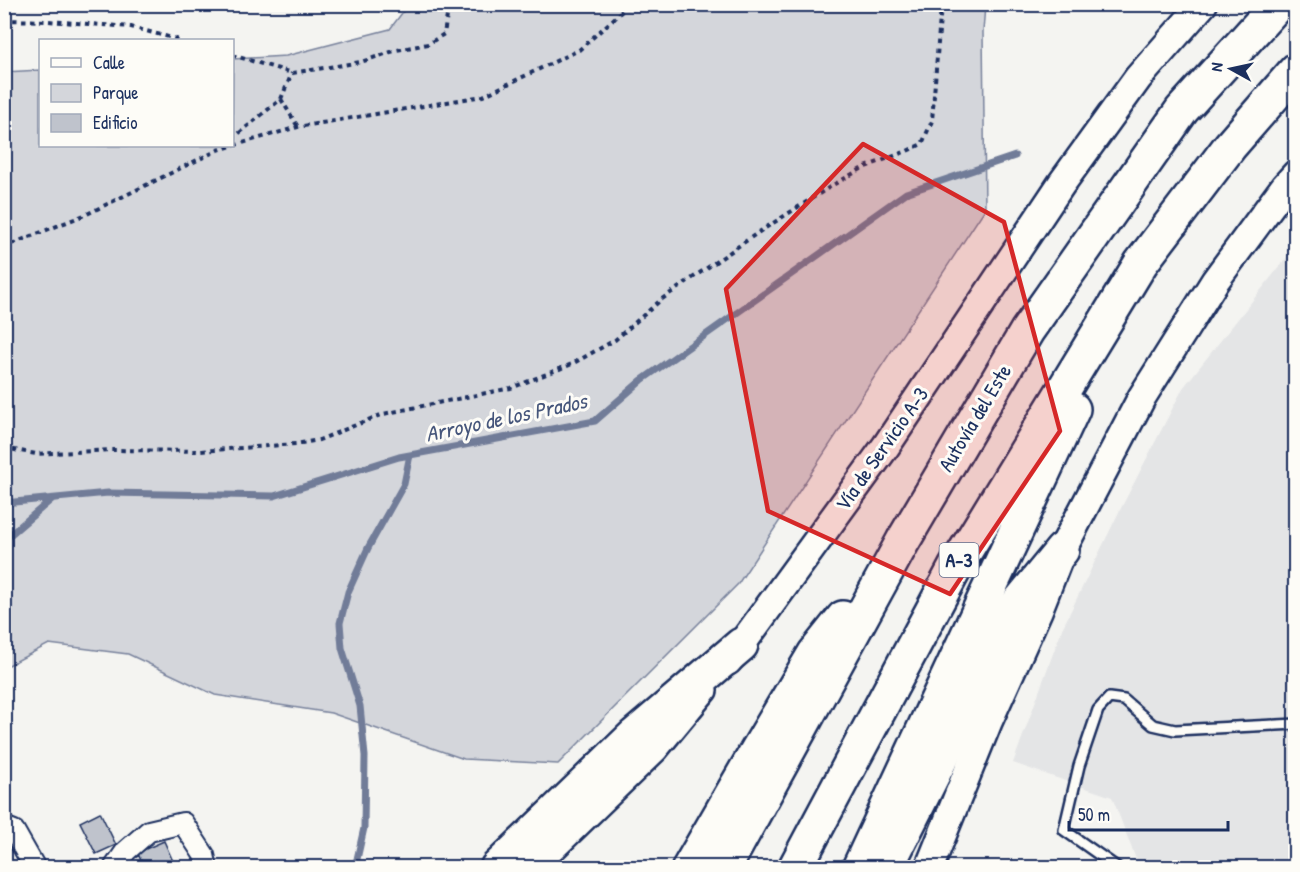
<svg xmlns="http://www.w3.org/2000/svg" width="1300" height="872" viewBox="0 0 1300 872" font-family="'Patrick Hand',sans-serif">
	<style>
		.built { fill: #e4e5e6 }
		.green { fill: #d4d6db; stroke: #78829c; stroke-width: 1.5 }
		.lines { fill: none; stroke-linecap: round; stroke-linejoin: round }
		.stream { stroke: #717c98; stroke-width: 7 }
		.building { fill: #bfc3cc; stroke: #1b2f5e; stroke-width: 1.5 }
		.service-casing { stroke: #1b2f5e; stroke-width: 14 }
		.minor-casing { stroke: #1b2f5e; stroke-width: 24 }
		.secondary-casing { stroke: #1b2f5e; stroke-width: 32 }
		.motorway-casing { stroke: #1b2f5e; stroke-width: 38 }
		.path { stroke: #1b2f5e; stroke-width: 4; stroke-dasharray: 4.5 4.5; stroke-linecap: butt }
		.service { stroke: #fdfcf7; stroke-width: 9 }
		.minor { stroke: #fdfcf7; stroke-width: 20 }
		.secondary { stroke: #fdfcf7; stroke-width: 27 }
		.motorway { stroke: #fdfcf7; stroke-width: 33 }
		.marked { fill: #d62828; fill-opacity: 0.2; stroke: #d62828; stroke-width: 4.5; stroke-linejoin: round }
		.labels { text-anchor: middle; stroke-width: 6; stroke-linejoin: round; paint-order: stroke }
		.shield { fill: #fdfcf7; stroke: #5f6c8c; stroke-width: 1.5 }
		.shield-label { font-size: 20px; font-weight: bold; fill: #1b2f5e }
		.street-label { font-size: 21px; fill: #1b2f5e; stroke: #fdfcf7 }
		.water-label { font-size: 22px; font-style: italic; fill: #46567b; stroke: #fdfcf7 }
	</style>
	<rect width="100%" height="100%" fill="#f4f4f1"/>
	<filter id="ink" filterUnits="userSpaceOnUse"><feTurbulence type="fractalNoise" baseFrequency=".0167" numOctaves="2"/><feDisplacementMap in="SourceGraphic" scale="12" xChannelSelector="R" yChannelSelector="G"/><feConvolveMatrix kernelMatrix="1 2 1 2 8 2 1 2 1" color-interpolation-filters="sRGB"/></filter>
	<g filter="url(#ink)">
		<!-- built -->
		<path class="built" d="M 1295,247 L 1295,867 L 1139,867 L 1112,797 L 1013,763 L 1062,629 L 1117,516 L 1183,388 Z"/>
		<!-- green -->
		<path class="green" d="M 408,5 L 985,5 L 983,32 L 985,209 L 738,584 L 558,764 L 464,759 L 331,713 L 215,695 L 128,654 L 49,644 L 5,667 L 5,72 L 40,70 L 40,146 L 232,146 L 233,59 L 286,56 L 390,29 Z"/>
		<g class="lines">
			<!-- stream -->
			<path class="stream" d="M 4,503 L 108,493 L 274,496 L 399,457 L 595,421 L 642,380 L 906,193 L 1015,156
				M 4,540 L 52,499
				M 355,868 L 364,828 L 365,756 L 360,706 L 342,648 L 340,623 L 348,592 L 368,548 L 404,484 L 410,455"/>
		</g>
		<!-- building -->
		<path class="building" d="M 100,812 L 116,845 L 96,854 L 80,822 Z
			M 164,841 L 176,868 L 144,868 L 139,856 L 136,857 L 134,854 Z"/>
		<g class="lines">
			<!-- service casing -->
			<g class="service-casing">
				<path id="service" d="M 1118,868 L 1064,830 L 1079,766 L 1098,710 L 1109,698 L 1124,700 L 1153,725 L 1175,730 L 1296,724"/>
			</g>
			<!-- minor casing -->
			<g class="minor-casing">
				<path id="minor" d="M 4,827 L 14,831 L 35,868
					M 114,868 L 126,851 L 149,831 L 183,823 L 204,855 L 207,868"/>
			</g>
			<!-- secondary casing -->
			<g class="secondary-casing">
				<path id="secondary" d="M 728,661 L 741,645 L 886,446 L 1062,183 L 1138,78 L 1203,4
					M 531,868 L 655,748 L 703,690
					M 929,868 L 988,722 L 1038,611 L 1062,550 L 1142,397 L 1215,281 L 1285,186 L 1296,174"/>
			</g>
			<!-- motorway casing -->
			<g class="motorway-casing">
				<path id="motorway" d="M 497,868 L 635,735 L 741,645
					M 689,868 L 758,749 L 815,653 L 843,618
					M 724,868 L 903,541 L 1027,331 L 1182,110 L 1278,4
					M 795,868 L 955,568 L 1141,263 L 1230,146 L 1296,70
					M 859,868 L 1073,409
					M 886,868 L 1020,601 L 1062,550"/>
			</g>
			<!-- path -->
			<path class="path" d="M 4,20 L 48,21 L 131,27 L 180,40
				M 232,55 L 292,73 L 361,62 L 397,50 L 428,44 L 444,34 L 449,4
				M 281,99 L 298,127
				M 232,139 L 281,99 L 292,73
				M 4,247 L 87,214 L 218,150 L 298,127 L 483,96 L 579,50 L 630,4
				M 4,448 L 36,454 L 111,450 L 200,451 L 296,444 L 319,440 L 383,414 L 511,388 L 572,364 L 615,340 L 662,299 L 759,232 L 833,185 L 863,168 L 907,151 L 922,144 L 932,121 L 940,17 L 943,4"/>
			<!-- service -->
			<use href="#service" class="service"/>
			<!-- minor -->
			<use href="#minor" class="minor"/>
			<!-- secondary -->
			<use href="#secondary" class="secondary"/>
			<!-- motorway -->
			<use href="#motorway" class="motorway"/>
		</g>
	</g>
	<!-- marked area -->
	<path class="marked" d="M 863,144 L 1004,222 L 1060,431 L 950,594 L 768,511 L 726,289 Z"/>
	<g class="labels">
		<!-- shield labels -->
		<rect class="shield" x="939.5" y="543" width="39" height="34" rx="4.5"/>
		<g class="shield-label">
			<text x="959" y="567">A-3</text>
		</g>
		<!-- street labels -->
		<g class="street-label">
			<text transform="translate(975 418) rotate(-59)" y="7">Autovía del Este</text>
			<text transform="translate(882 449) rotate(-55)" y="7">Vía de Servicio A-3</text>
		</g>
		<!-- water labels -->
		<g class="water-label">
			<text transform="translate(506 417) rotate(-12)" y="8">Arroyo de los Prados</text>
		</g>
	</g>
	<!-- margin -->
	<rect width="1300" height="872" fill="none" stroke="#fdfcf7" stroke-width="24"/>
	<rect x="12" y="12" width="1276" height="848" fill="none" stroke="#1b2f5e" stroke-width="2" filter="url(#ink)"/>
	<!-- legend -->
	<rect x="39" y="39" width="195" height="108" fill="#fdfcf7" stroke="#a3aaba" stroke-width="1.5"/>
	<rect x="51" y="58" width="30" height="9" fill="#fdfcf7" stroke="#a3aaba" stroke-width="1.5"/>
	<text x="93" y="69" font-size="18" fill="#1b2f5e">Calle</text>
	<rect x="51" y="84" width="30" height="18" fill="#d4d6db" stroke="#a3aaba" stroke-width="1.5"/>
	<text x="93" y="99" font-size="18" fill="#1b2f5e">Parque</text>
	<rect x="51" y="114" width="30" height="18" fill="#bfc3cc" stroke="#a3aaba" stroke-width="1.5"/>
	<text x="93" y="129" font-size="18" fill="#1b2f5e">Edificio</text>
	<!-- north arrow -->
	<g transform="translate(1231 69) rotate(278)" stroke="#fdfcf7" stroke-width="4.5" paint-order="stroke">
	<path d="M0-4.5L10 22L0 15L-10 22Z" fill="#1b2f5e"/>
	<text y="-9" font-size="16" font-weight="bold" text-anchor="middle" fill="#1b2f5e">N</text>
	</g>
	<!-- scale -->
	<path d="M1069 821v9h159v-9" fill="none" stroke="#1b2f5e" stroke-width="3"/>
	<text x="1078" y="821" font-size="18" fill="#1b2f5e" stroke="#fdfcf7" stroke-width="4.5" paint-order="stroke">50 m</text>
</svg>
